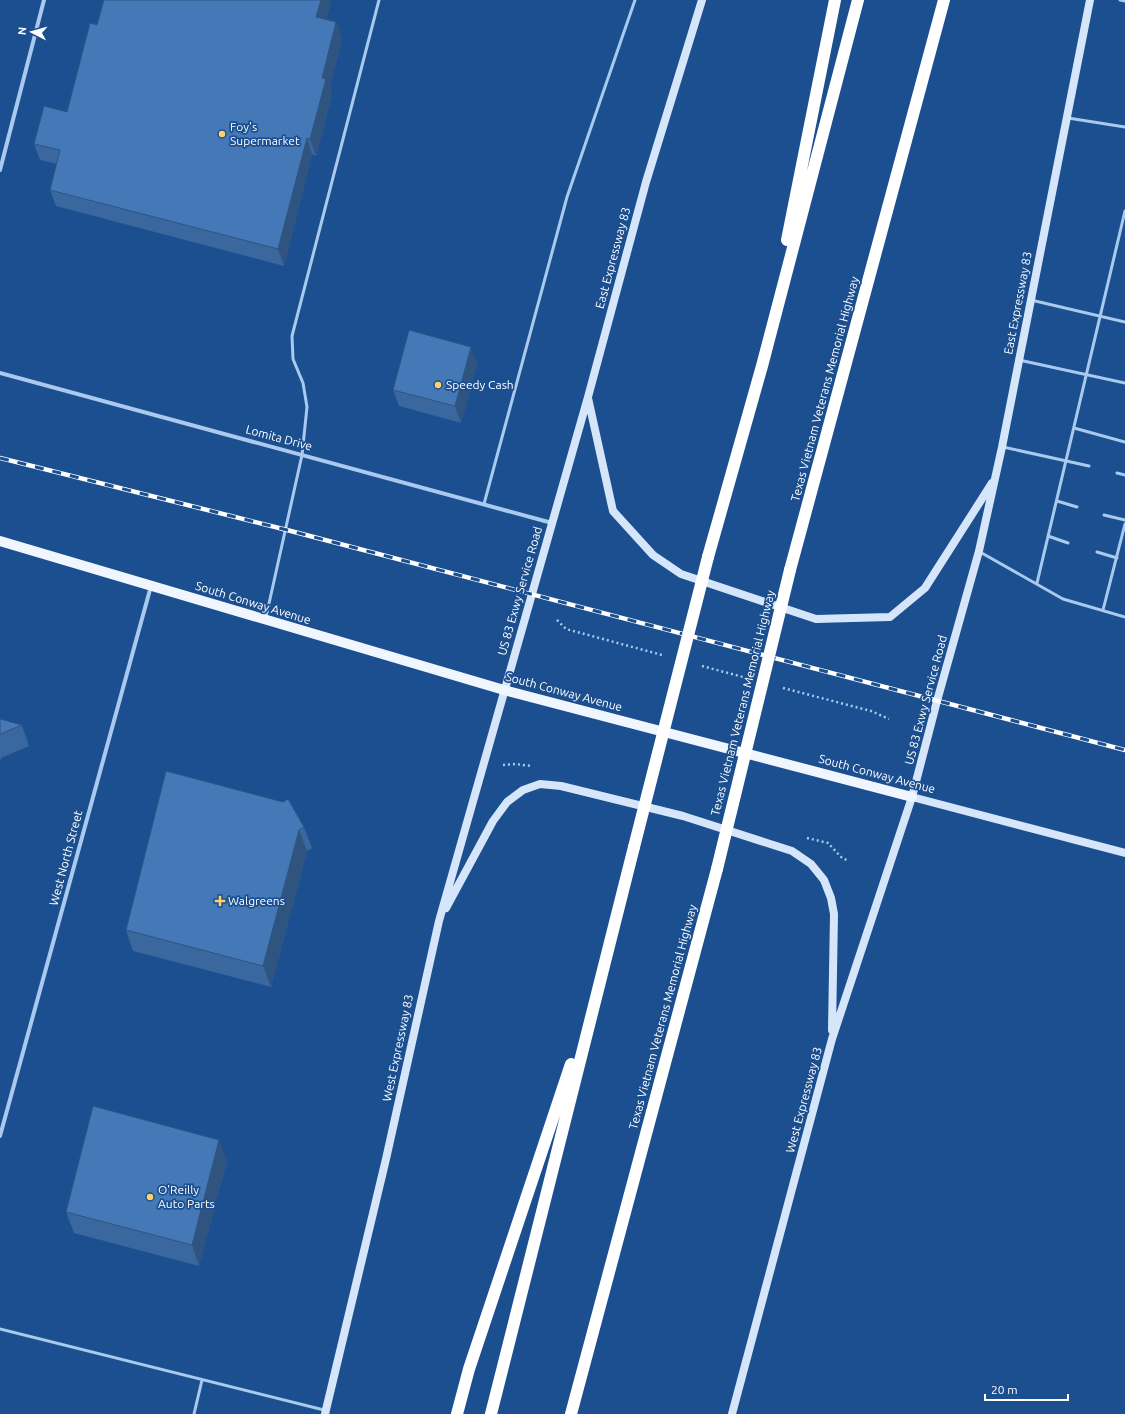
<svg xmlns="http://www.w3.org/2000/svg" width="1125" height="1414" viewBox="0 0 1125 1414" font-family="Ubuntu,sans-serif">
	<style>
		.lines { fill: none; stroke-linecap: round; stroke-linejoin: round }
		.path { stroke: #a9c9ee; stroke-width: 2.5; stroke-dasharray: 2 3; stroke-linecap: butt }
		.service { stroke: #a9c9ee; stroke-width: 3 }
		.minor { stroke: #a9c9ee; stroke-width: 4 }
		.secondary { stroke: #d6e6fa; stroke-width: 8 }
		.primary { stroke: #f0f6ff; stroke-width: 10 }
		.motorway { stroke: #fff; stroke-width: 12 }
		.rail-casing { stroke: #fff; stroke-width: 4.5 }
		.rail { stroke: #1b4f8f; stroke-width: 3; stroke-dasharray: 9; stroke-linecap: butt }
		.motorway-bridge { stroke: #fff; stroke-width: 12 }
		.wall { fill: #3a679d }
		.shaded-wall { fill: #305480 }
		.building { fill: #4478b7; stroke: #305480 }
		.poi-dot { fill: #ffd166; stroke: #1b4f8f; stroke-width: 1.5 }
		.labels { text-anchor: middle; stroke-width: 3.5; stroke-linejoin: round; paint-order: stroke }
		.poi-label { font-size: 12px; fill: #fff; stroke: #1b4f8f; text-anchor: start }
		.street-label { font-size: 12px; fill: #fff; stroke: #1b4f8f }
	</style>
	<rect width="100%" height="100%" fill="#1b4f8f"/>
	<g class="lines">
		<!-- path -->
		<path class="path" d="M 557,620 L 566,629 L 662,655
			M 702,666 L 743,677
			M 783,688 L 871,711 L 889,719
			M 503,765 L 515,764 L 531,766
			M 807,838 L 828,843 L 842,858 L 849,861"/>
		<!-- service -->
		<path class="service" d="M 1120,0 L 1125,1
			M 1068,118 L 1125,127
			M 1031,300 L 1125,322
			M 1019,360 L 1125,383
			M 1074,428 L 1125,442
			M 1003,447 L 1089,466
			M 1117,473 L 1125,475
			M 1057,501 L 1077,507
			M 484,504 L 567,197 L 635,0
			M 1104,515 L 1125,520
			M 1048,536 L 1068,543
			M 980,552 L 1063,599 L 1125,617
			M 1097,552 L 1117,558
			M 1037,583 L 1125,211
			M 1103,610 L 1125,524
			M 266,617 L 302,455 L 307,407 L 303,383 L 293,359 L 292,336 L 379,0
			M 0,1329 L 324,1410
			M 194,1414 L 202,1380"/>
		<!-- minor -->
		<path class="minor" d="M 0,170 L 44,0
			M 0,373 L 552,523
			M 0,1136 L 151,586"/>
		<!-- secondary -->
		<path class="secondary" d="M 588,398 L 613,511 L 653,555 L 681,574 L 816,619 L 890,617 L 925,588 L 992,483
			M 912,797 L 1125,853
			M 446,908 L 493,821 L 507,802 L 523,790 L 540,784 L 561,786 L 683,816 L 792,851 L 811,864 L 824,880 L 831,898 L 834,914 L 832,1030
			M 325,1414 L 386,1159 L 439,921 L 588,397 L 646,182 L 702,0
			M 732,1414 L 832,1039 L 912,797 L 937,701 L 979,551 L 1002,447 L 1090,0"/>
		<!-- primary -->
		<path class="primary" d="M 0,541 L 504,690 L 912,797"/>
		<!-- motorway -->
		<path class="motorway" d="M 787,240 L 835,0
			M 708,557 L 762,366 L 858,0
			M 790,570 L 944,0
			M 457,1414 L 469,1369 L 571,1064
			M 491,1414 L 634,847
			M 571,1414 L 717,869"/>
		<!-- rail casing -->
		<g class="rail-casing">
			<path id="rail" d="M 0,458 L 287,530 L 1125,750"/>
		</g>
		<!-- rail -->
		<use href="#rail" class="rail"/>
		<!-- motorway-bridge -->
		<path class="motorway-bridge" d="M 634,847 L 708,557
			M 717,869 L 790,570"/>
	</g>
	<!-- wall -->
	<path class="wall" d="M 104,0 L 331,0 L 326,20 L 336,22 L 342,38 L 330,88 L 332,95 L 316,156 L 312,154 L 284,266 L 56,206 L 50,190 L 57,164 L 40,160 L 34,144 L 67,112 L 97,25 Z
		M 477,363 L 461,423 L 399,406 L 393,390 Z
		M 0,719 L 22,725 L 29,746 L 1,758 L 0,761 Z
		M 304,827 L 312,848 L 307,851 L 271,987 L 133,951 L 126,930 Z
		M 227,1161 L 199,1266 L 74,1233 L 66,1212 Z"/>
	<!-- shaded-wall -->
	<path class="shaded-wall" d="M 321,0 L 331,0 L 322,33 L 316,17 Z
		M 336,22 L 342,38 L 330,88 L 332,95 L 316,156 L 310,139 L 322,78 Z
		M 307,138 L 312,154 L 284,266 L 278,249 Z
		M 471,347 L 477,363 L 461,423 L 455,406 Z
		M 299,830 L 307,851 L 271,987 L 263,966 Z
		M 219,1140 L 227,1161 L 199,1266 L 192,1245 Z"/>
	<!-- building -->
	<path class="building" d="M 104,0 L 321,0 L 316,17 L 336,22 L 322,78 L 326,79 L 310,139 L 307,138 L 278,249 L 50,190 L 60,150 L 34,144 L 44,106 L 67,112 L 90,23 L 97,25 Z
		M 409,330 L 471,347 L 455,406 L 393,390 Z
		M 0,719 L 22,725 L 0,734 Z
		M 166,771 L 283,802 L 288,799 L 304,827 L 299,830 L 263,966 L 126,930 Z
		M 93,1106 L 219,1140 L 192,1245 L 66,1212 Z"/>
	<!-- markers -->
	<g class="poi-dot">
		<circle cx="222" cy="134" r="4"/>
		<circle cx="438" cy="385" r="4"/>
		<path d="M218 895h4v4h4v4h-4v4h-4v-4h-4v-4h4z"/>
		<circle cx="150" cy="1197" r="4"/>
	</g>
	<g class="labels">
		<!-- poi labels -->
		<g class="poi-label">
			<text x="230" y="131">Foy's<tspan x="230" dy="14">Supermarket</tspan></text>
			<text x="446" y="389">Speedy Cash</text>
			<text x="228" y="905">Walgreens</text>
			<text x="158" y="1194">O'Reilly<tspan x="158" dy="14">Auto Parts</tspan></text>
		</g>
		<!-- street labels -->
		<g class="street-label">
			<text transform="translate(613 258) rotate(-75)" y="4">East Expressway 83</text>
			<text transform="translate(1018 303) rotate(-79)" y="4">East Expressway 83</text>
			<text transform="translate(825 389) rotate(-75)" y="4">Texas Vietnam Veterans Memorial Highway</text>
			<text transform="translate(279 438) rotate(15)" y="4">Lomita Drive</text>
			<text transform="translate(520 591) rotate(-74)" y="4">US 83 Exwy Service Road</text>
			<text transform="translate(253 603) rotate(17)" y="4">South Conway Avenue</text>
			<text transform="translate(564 692) rotate(15)" y="4">South Conway Avenue</text>
			<text transform="translate(926 700) rotate(-75)" y="4">US 83 Exwy Service Road</text>
			<text transform="translate(743 703) rotate(-76)" y="4">Texas Vietnam Veterans Memorial Highway</text>
			<text transform="translate(877 774) rotate(15)" y="4">South Conway Avenue</text>
			<text transform="translate(66 858) rotate(-75)" y="4">West North Street</text>
			<text transform="translate(663 1017) rotate(-75)" y="4">Texas Vietnam Veterans Memorial Highway</text>
			<text transform="translate(398 1048) rotate(-78)" y="4">West Expressway 83</text>
			<text transform="translate(804 1100) rotate(-75)" y="4">West Expressway 83</text>
		</g>
	</g>
	<!-- north arrow -->
	<g transform="translate(32 32) rotate(276)" stroke="#1b4f8f" stroke-width="3" paint-order="stroke">
	<path d="M0-3L7 15L0 10L-7 15Z" fill="#ffffff"/>
	<text y="-6" font-size="11" font-weight="bold" text-anchor="middle" fill="#ffffff">N</text>
	</g>
	<!-- scale -->
	<path d="M985 1394v6h83v-6" fill="none" stroke="#ffffff" stroke-width="2"/>
	<text x="991" y="1394" font-size="12" fill="#ffffff" stroke="#1b4f8f" stroke-width="3" paint-order="stroke">20 m</text>
</svg>
